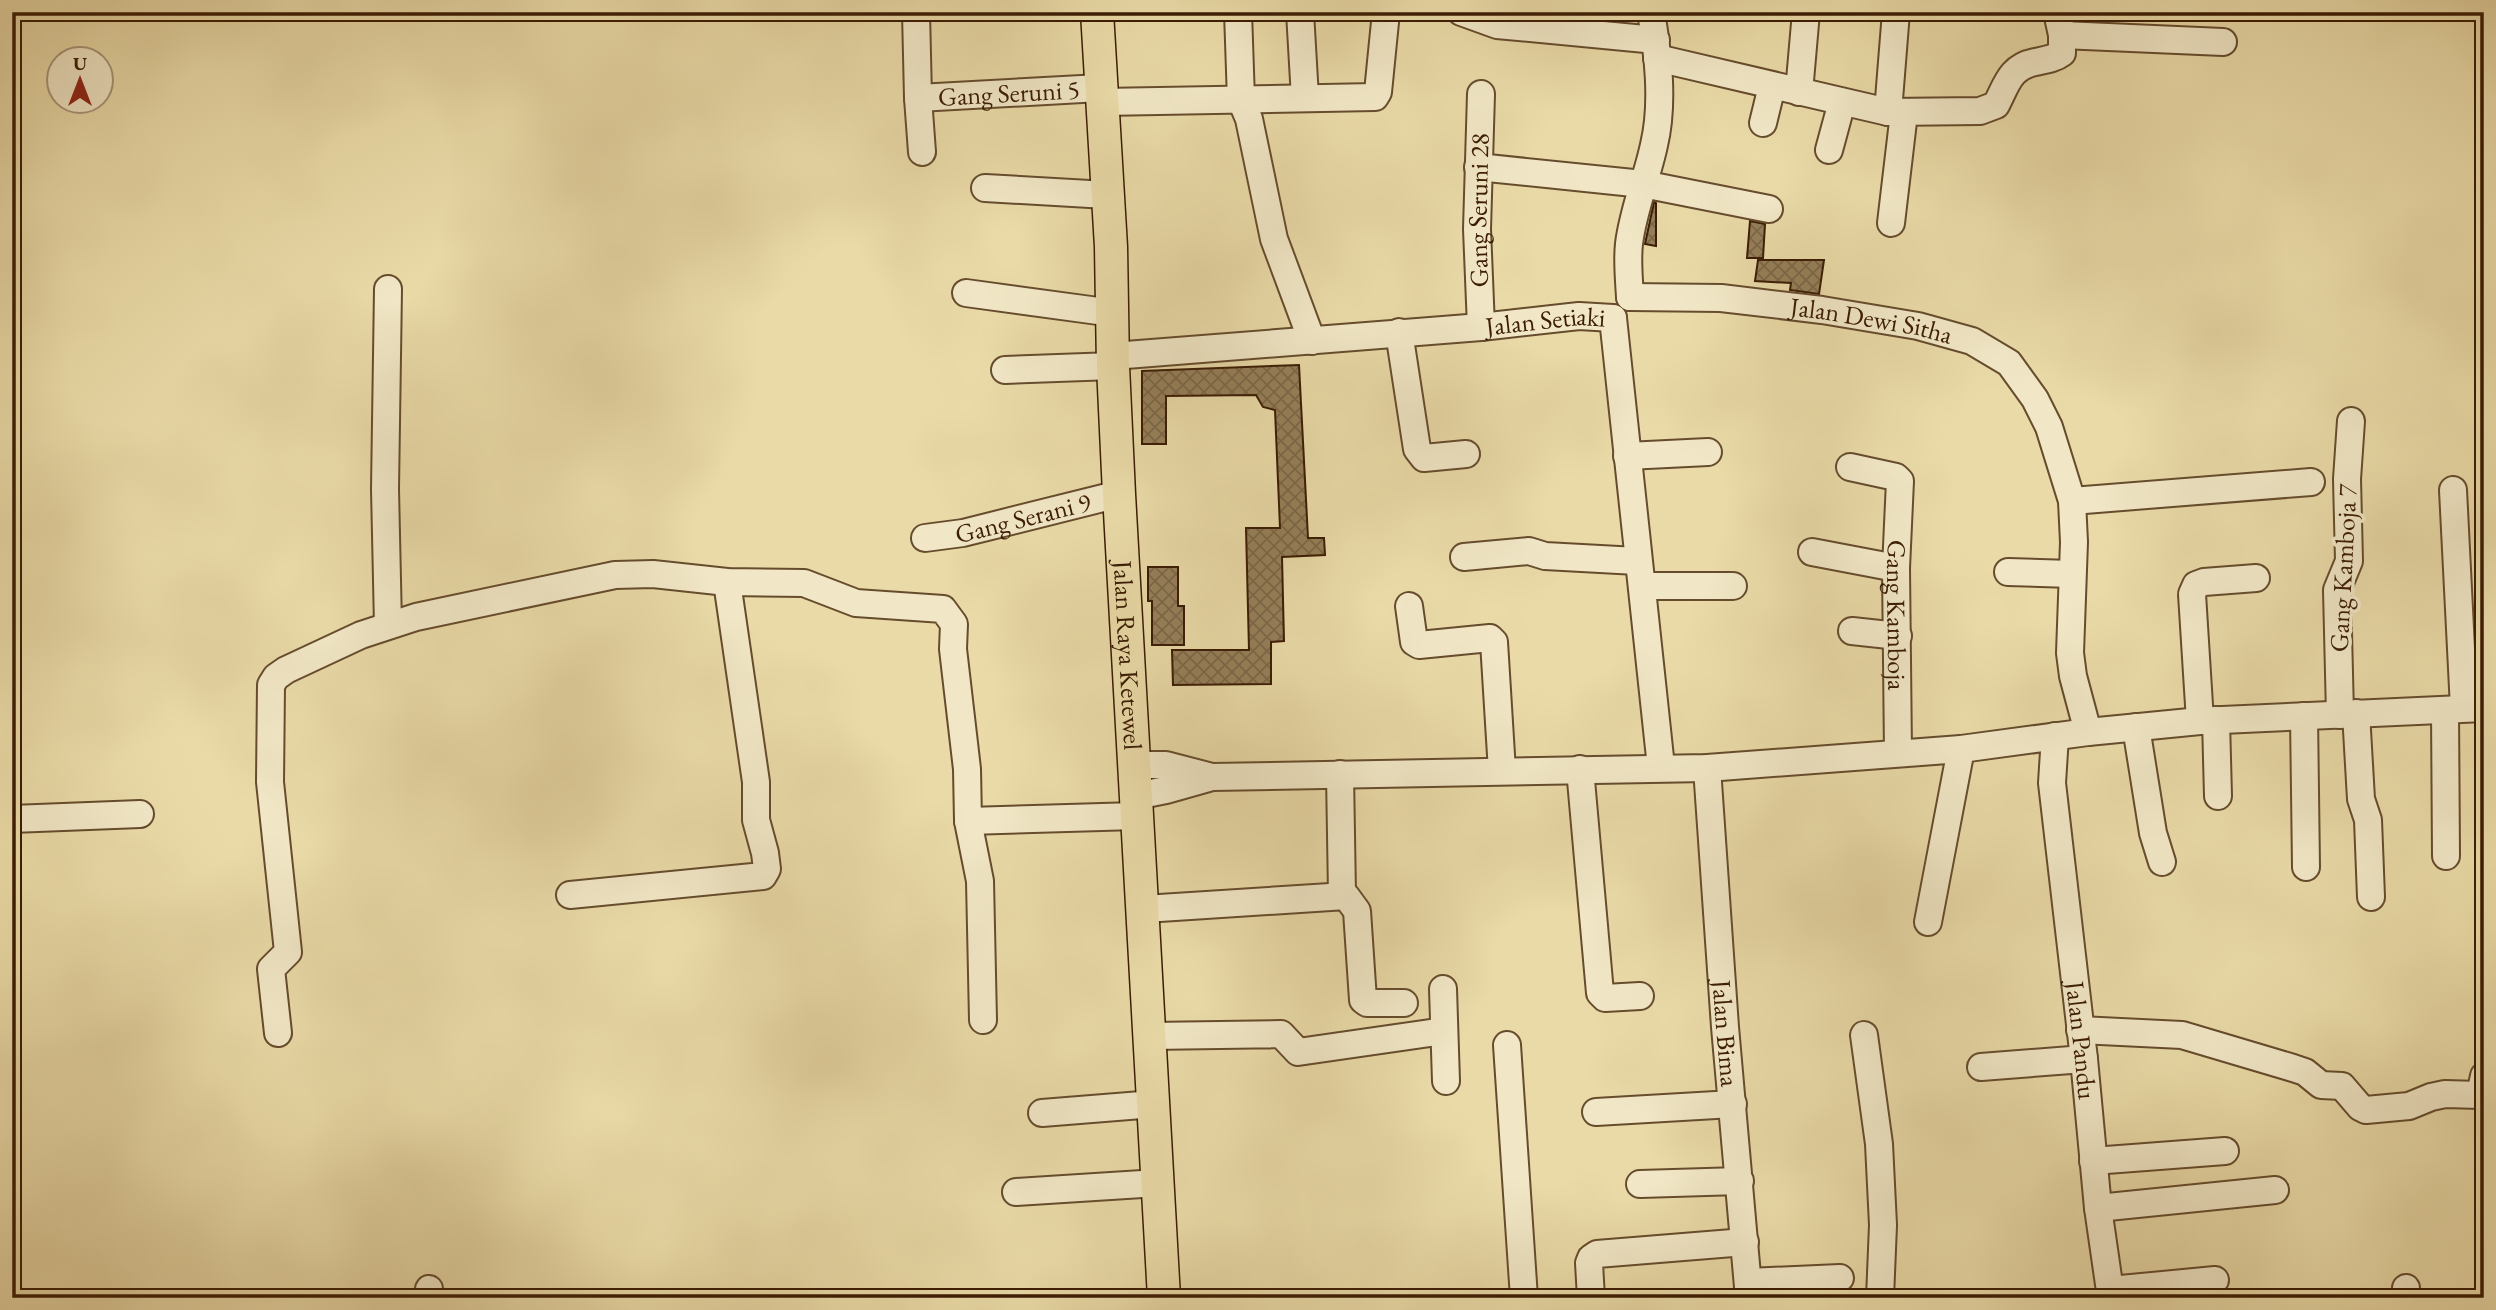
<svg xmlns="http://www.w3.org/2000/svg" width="2496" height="1310" viewBox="0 0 2496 1310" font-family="'EB Garamond',serif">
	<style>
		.building { fill: url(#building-cross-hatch); stroke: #3b1c04; stroke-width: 2 }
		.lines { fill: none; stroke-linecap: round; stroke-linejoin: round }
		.minor-casing { stroke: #664c2d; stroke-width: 30 }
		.major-casing { stroke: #3b1c04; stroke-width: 35 }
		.minor { stroke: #f1e7c6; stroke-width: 26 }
		.major { stroke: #e9daa7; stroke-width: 32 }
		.labels { text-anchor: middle; stroke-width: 7; stroke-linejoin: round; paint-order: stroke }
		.street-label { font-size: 26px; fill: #3b1c04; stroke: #f1e7c6 }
	</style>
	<defs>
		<pattern id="building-cross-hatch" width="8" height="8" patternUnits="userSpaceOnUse" patternTransform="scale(1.75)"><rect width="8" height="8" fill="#957f59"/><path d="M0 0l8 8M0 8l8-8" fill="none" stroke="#7b6747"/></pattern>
	</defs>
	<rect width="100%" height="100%" fill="#e9daa7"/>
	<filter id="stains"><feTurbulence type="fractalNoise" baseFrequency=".00286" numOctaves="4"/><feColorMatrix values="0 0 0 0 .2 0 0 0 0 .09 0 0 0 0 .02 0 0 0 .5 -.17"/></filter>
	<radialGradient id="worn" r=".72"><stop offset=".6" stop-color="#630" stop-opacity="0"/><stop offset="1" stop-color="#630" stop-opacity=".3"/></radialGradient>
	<!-- building -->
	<path class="building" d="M 1654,202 L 1656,203 L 1656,246 L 1645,244 Z
		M 1750,221 L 1765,224 L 1763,258 L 1747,258 Z
		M 1758,260 L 1824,260 L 1819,294 L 1790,290 L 1791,283 L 1755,281 Z
		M 1299,365 L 1308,538 L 1324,538 L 1325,555 L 1282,557 L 1284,641 L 1271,642 L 1271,684 L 1173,685 L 1172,650 L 1249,650 L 1246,528 L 1280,528 L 1275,410 L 1263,407 L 1256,395 L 1166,396 L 1166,444 L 1142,444 L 1142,371 Z
		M 1148,567 L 1178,567 L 1178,606 L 1184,606 L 1184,645 L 1152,645 L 1152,601 L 1148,601 Z"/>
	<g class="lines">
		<!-- minor casing -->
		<g class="minor-casing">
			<g id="minor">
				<path d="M 916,12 L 918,98 L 922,152"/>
				<path d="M 1238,12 L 1241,100 L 1249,119 L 1274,239 L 1312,341"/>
				<path d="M 1300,12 L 1305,98"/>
				<path d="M 1461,12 L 1497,25 L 1656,40"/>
				<path d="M 2062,35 L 2223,42"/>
				<path d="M 1657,58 L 1888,112 L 1980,111 L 1996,105 C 2007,84 2010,67 2035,62 C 2045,60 2054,59 2062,53 L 2062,35 L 2057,12"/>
				<path d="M 1799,92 L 1806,12"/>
				<path id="s1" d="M 918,98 L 1100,88"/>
				<path d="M 1102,102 L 1375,97 L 1378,92 L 1386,12"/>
				<path d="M 1888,112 L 1896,12"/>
				<path d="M 1763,123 L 1772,86"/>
				<path d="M 1829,150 L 1842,102"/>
				<path d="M 1478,167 L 1643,184 L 1769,209"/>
				<path d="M 985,188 L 1107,195"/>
				<path d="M 1891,223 L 1904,113"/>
				<path d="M 388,289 L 385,489 L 388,625"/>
				<path d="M 966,293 L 1113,313"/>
				<path id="s2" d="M 1630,297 L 1721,298 L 1822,310 L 1918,326 L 1972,341 L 2009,363 L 2035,399 L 2049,427 L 2072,501 L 2074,542 L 2070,653 L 2073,676 L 2088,732"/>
				<path d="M 1630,297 C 1629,279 1627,261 1629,244 C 1633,210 1647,178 1654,145 C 1664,103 1658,54 1651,12"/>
				<path d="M 1613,318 L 1661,767"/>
				<path id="s3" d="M 1481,327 L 1477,229 L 1481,94"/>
				<path d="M 1399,332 L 1417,449 L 1424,458 L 1466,454"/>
				<path id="s4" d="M 1113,356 L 1481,327 L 1579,316 L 1613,318"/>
				<path d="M 1005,370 L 1113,366"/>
				<path d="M 1627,456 L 1708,452"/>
				<path id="s5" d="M 1850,467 L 1896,477 L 1900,481 L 1896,568 L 1898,753"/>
				<path d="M 2453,490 L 2464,708"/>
				<path d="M 2072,501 L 2311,482"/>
				<path id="s6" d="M 925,538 L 963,533 L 1119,494"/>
				<path d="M 1812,552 L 1896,568"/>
				<path d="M 1464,557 L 1529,551 L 1545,556 L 1637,561"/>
				<path d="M 2008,572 L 2072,574"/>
				<path d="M 1642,586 L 1733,586"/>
				<path d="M 1409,606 L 1414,642 L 1419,645 L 1490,638 L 1494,642 L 1502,771"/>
				<path d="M 1852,631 L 1898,636"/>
				<path d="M 2445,710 L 2446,856"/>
				<path d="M 2356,713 L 2361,799 L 2368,820 L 2371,897"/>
				<path d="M 2340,715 L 2337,590 L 2349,561 L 2347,479 L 2351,421"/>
				<path d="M 2304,716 L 2306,867"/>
				<path d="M 2216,720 L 2218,796"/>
				<path d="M 2200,721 L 2192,594 L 2196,585 L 2204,582 L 2256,578"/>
				<path d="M 2136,727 L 2153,833 L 2162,862"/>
				<path id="s7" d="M 2055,736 L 2052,783 L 2084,1059 L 2098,1208 L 2111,1298"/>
				<path d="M 1133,765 L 1166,765 L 1212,777"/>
				<path id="s8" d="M 1707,768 L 1725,1027 L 1749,1298"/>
				<path d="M 1580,769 L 1600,993 L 1605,998 L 1640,996"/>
				<path d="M 1340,774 L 1342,895"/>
				<path d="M 1136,796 L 1166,790 L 1212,777 L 1707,768 L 1961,749 L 2088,732 L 2200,721 L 2484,708"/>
				<path d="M 12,819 L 140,814"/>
				<path d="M 968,821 L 1136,816"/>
				<path d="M 570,895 L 763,876 L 767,869 L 765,853 L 756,820 L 756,782 L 727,582"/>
				<path d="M 1144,909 L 1346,896 L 1357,911 L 1363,1000 L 1367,1003 L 1404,1003"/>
				<path d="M 1928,922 L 1961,749"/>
				<path d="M 1443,989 L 1446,1081"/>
				<path d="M 2080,1030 L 2182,1035 L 2293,1068 L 2305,1072 L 2321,1085 L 2342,1086 L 2360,1107 L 2366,1110 L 2409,1106 L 2431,1097 L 2445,1094 L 2480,1095 L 2484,1076"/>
				<path d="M 278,1033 L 271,969 L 288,952 L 270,782 L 271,685 L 276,677 L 286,670 L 361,635 L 416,617 L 615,575 L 653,574 L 727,582 L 804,583 L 856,603 L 943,609 L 954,624 L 953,649 L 967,769 L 968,821 L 980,881 L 983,1020"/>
				<path d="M 1864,1035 L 1879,1144 L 1883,1225 L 1880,1298"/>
				<path d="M 1150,1036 L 1281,1034 L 1298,1052 L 1444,1031"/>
				<path d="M 1507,1045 L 1524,1298"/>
				<path d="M 1981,1067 L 2084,1059"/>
				<path d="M 1596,1112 L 1733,1104"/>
				<path d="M 1042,1113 L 1154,1104"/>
				<path d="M 2093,1161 L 2225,1151"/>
				<path d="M 1640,1184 L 1740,1181"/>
				<path d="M 1016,1192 L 1158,1183"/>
				<path d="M 2098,1208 L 2275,1190"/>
				<path d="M 1748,1282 L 1840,1278"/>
				<path d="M 429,1289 L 430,1298"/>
				<path d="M 2110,1290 L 2215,1280"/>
				<path d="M 1591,1298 L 1589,1263 L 1591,1258 L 1597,1254 L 1745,1242"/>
				<path d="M 2405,1298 L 2406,1288"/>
			</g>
		</g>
		<!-- major casing -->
		<g class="major-casing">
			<g id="major">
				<path id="s9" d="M 1097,12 L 1111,247 L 1113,366 L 1119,494 L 1164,1298"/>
			</g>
		</g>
		<!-- minor -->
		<use href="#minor" class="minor"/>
		<!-- major -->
		<use href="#major" class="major"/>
	</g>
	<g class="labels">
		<!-- street labels -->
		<g class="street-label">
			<text dy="9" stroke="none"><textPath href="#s1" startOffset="91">Gang Seruni 5</textPath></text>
			<text dy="9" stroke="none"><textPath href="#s3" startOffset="117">Gang Seruni 28</textPath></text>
			<text dy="9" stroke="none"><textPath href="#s2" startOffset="243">Jalan Dewi Sitha</textPath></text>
			<text dy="9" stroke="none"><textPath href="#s4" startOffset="434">Jalan Setiaki</textPath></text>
			<text dy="9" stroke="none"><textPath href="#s6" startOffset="100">Gang Serani 9</textPath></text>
			<text transform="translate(2343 568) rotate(-87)" y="9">Gang Kamboja 7</text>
			<text dy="9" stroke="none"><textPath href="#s5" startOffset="187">Gang Kamboja</textPath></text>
			<text dy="9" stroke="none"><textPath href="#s9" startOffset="644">Jalan Raya Ketewel</textPath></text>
			<text dy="9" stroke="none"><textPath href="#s8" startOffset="266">Jalan Bima</textPath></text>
			<text dy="9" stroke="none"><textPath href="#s7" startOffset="306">Jalan Pandu</textPath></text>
		</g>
	</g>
	<!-- margin -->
	<rect width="2496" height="1310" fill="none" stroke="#e9daa7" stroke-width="42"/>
	<rect x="14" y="14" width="2468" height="1282" fill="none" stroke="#3b1c04" stroke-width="3.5"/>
	<rect x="21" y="21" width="2454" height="1268" fill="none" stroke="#3b1c04" stroke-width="2"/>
	<!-- north arrow -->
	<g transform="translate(80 80)"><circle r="33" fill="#f1e7c6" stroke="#a89678" stroke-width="2"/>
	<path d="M0-5L12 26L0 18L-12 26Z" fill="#8f2418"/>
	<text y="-10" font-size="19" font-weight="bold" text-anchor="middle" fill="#3b1c04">U</text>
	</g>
	<rect width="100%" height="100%" filter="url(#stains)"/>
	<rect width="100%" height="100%" fill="url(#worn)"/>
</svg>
